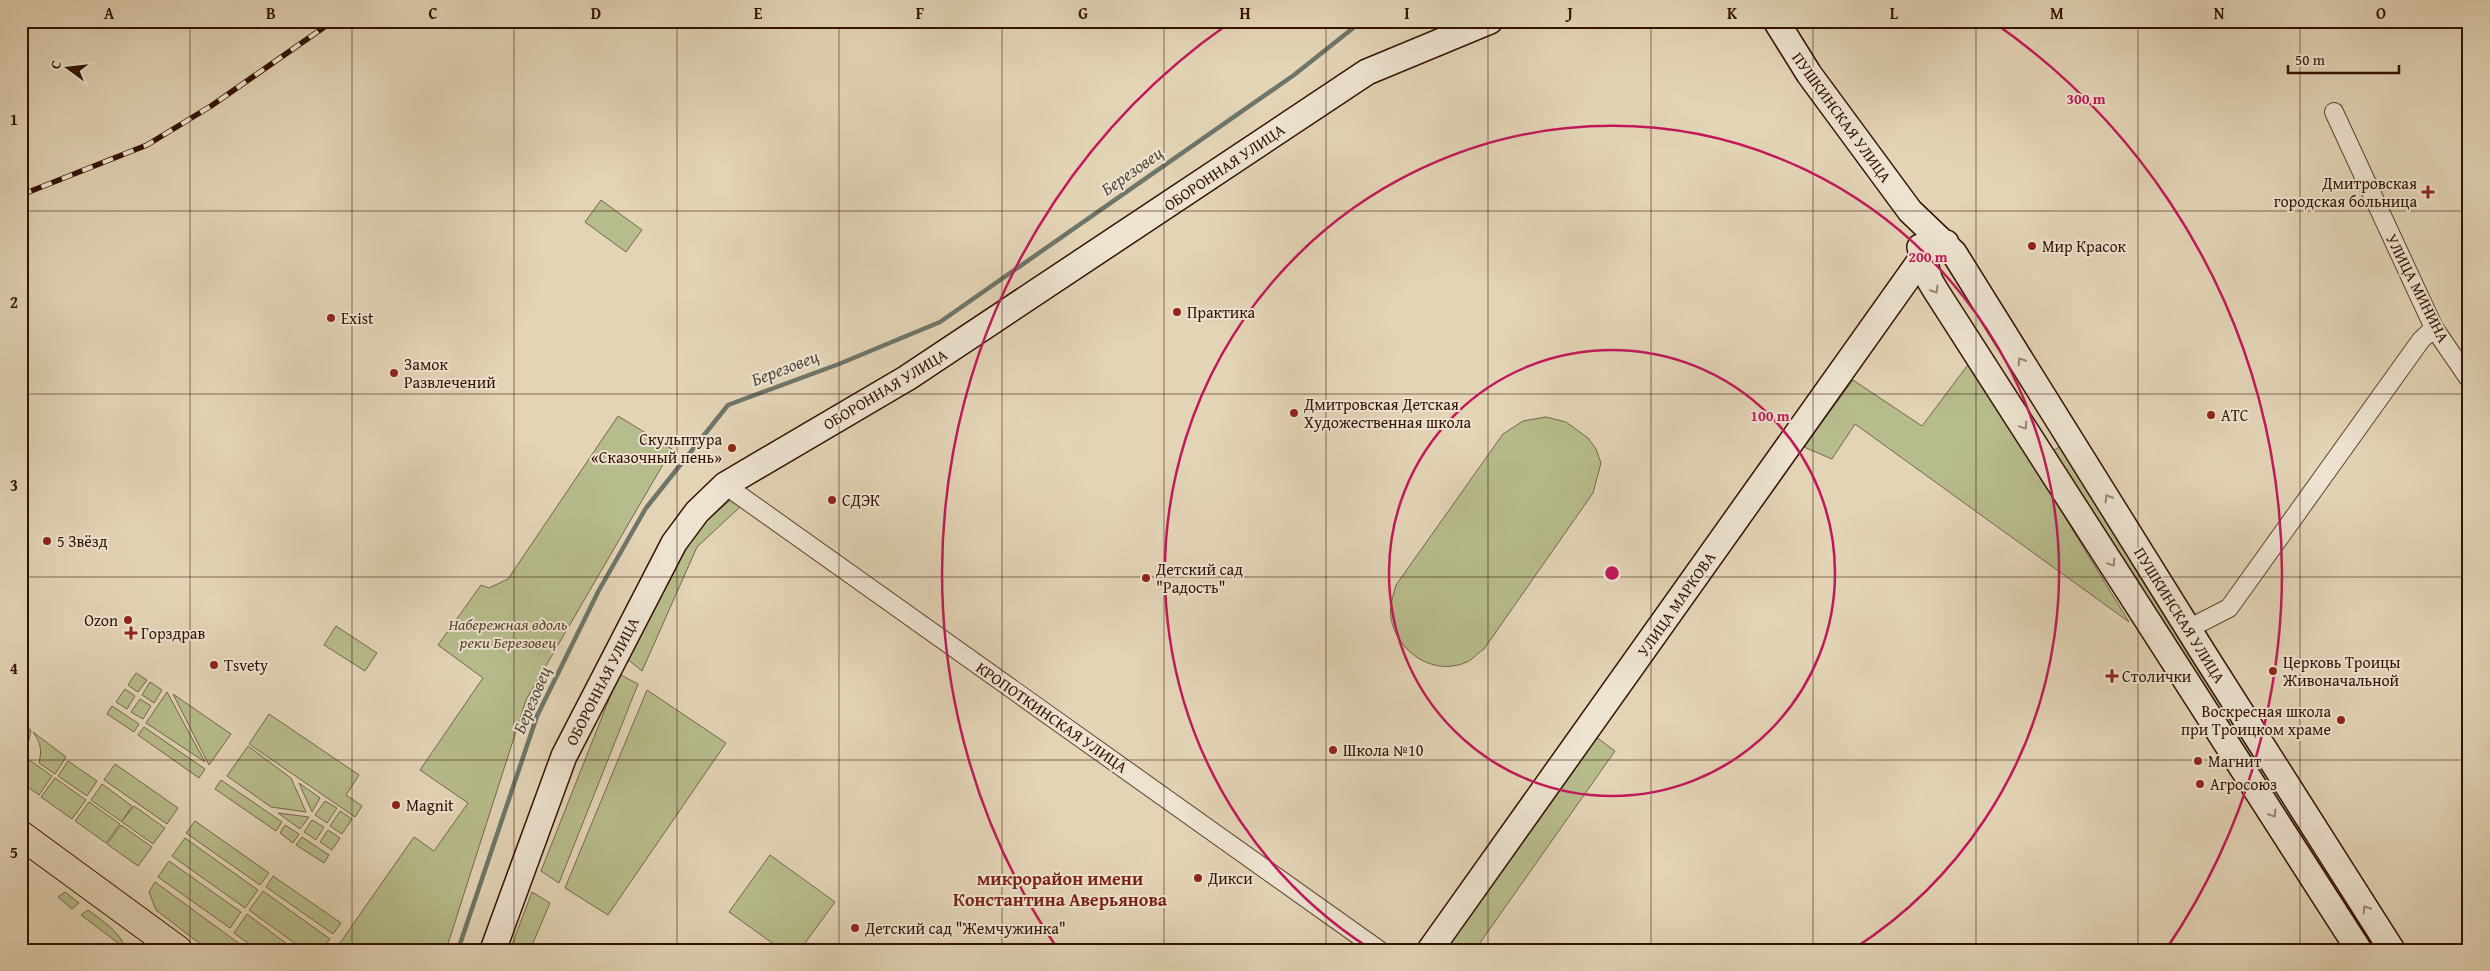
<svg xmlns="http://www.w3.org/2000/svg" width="2490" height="971" viewBox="0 0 2490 971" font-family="'Gentium Book Plus',serif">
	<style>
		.green { fill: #b7bc8c; stroke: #756748 }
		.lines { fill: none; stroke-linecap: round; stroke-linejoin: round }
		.stream { stroke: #6e7669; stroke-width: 4.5 }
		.street-casing { stroke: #5f4230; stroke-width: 20 }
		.secondary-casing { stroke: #331203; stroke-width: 28 }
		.primary-casing { stroke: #331203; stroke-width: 30 }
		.street { stroke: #ede3d0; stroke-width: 18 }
		.secondary { stroke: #ede3d0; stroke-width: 25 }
		.primary { stroke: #e3d4b6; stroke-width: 28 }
		.rail-casing { stroke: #331203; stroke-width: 5.5 }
		.rail { stroke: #ede3d0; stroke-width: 4; stroke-dasharray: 11; stroke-linecap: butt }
		.oneway { stroke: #998574 }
		.grid { fill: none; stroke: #331203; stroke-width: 1; stroke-opacity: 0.55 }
		.ring { fill: none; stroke: #c2185b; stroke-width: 2.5 }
		.poi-dot { fill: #8f2418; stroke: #ede3d0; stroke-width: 2 }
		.labels { text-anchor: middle; stroke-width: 4; stroke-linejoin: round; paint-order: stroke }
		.street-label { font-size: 16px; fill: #331203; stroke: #ede3d0 }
		.poi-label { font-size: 16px; fill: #331203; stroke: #ede3d0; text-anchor: start }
		.park-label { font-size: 16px; font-style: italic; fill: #5b452c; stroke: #ede3d0 }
		.water-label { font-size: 18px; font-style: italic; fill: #554c3e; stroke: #ede3d0 }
		.neighbourhood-label { font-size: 18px; font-weight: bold; fill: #7a1f14; stroke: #ede3d0 }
		.centre { fill: #c2185b; stroke: #ede3d0; stroke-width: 2.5 }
		.ring-label { font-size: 15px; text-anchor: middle; font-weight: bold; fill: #c2185b; stroke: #ede3d0; stroke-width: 4; stroke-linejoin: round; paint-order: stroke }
		.neatline { fill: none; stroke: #331203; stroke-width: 2 }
		.grid-label { font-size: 16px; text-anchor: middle; font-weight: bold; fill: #331203 }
	</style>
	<rect width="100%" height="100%" fill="#e3d4b6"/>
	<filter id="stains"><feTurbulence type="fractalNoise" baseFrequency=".004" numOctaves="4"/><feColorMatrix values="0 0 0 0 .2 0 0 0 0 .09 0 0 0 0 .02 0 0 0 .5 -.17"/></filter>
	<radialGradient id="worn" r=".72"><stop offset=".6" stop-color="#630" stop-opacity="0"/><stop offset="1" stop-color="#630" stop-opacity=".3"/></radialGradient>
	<!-- green -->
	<path class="green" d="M 601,200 L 642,230 L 626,252 L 585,222 Z
		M 1970,362 L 2129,622 L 1855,424 L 1832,459 L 1804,447 L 1853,380 L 1922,426 Z
		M 618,416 L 672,449 L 526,700 L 446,950 L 335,950 L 414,837 L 434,851 L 468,803 L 420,770 L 483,678 L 438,645 L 481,585 L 489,588 L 508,579 Z
		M 1546,417 L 1566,422 L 1588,438 L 1596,449 L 1601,463 L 1593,493 L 1484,649 C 1479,652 1474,658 1469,661 C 1435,678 1398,653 1391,619 C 1389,607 1393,596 1396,585 L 1503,434 L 1523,421 Z
		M 2064,444 L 2383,950 L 2367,950 L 2051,452 Z
		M 734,497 L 741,506 L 697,547 L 642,671 L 627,659 L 683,541 Z
		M 336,626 L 377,653 L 365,671 L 324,645 Z
		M 136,673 L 147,680 L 138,692 L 128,685 Z
		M 619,674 L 638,684 L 559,883 L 541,871 Z
		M 150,682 L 162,690 L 154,703 L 142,695 Z
		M 125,689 L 135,696 L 127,709 L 116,702 Z
		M 647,690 L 726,743 L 608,915 L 565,888 Z
		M 167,692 L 205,762 L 146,723 Z
		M 173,694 L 231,734 L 209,765 Z
		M 140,699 L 151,706 L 143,719 L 131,712 Z
		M 112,706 L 139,724 L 134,732 L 107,714 Z
		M 269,714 L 359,775 L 346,795 L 362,806 L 355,817 L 249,744 Z
		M 21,723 L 31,730 L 26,753 L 21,750 Z
		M 144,727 L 205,769 L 199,778 L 138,735 Z
		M 33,732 L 66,757 L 55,774 L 39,763 C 42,750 41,743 33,732 Z
		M 1592,734 L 1615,751 L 1475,950 L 1437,950 Z
		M 248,746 L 291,778 L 306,812 L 271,807 L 227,776 Z
		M 21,754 L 52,776 L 39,795 L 21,782 Z
		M 68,761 L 97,781 L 87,796 L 58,776 Z
		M 115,764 L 178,808 L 167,824 L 104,780 Z
		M 55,778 L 86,800 L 72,819 L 41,797 Z
		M 221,780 L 282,822 L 276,831 L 215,789 Z
		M 299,783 L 320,798 L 312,812 Z
		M 102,784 L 132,806 L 122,821 L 134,806 L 165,828 L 153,844 L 91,800 Z
		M 325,801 L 337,808 L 327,823 L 315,815 Z
		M 89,802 L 120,824 L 106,843 L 75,821 Z
		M 340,811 L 352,819 L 342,834 L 330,826 Z
		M 278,813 L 309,817 L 300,829 Z
		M 312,820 L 324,827 L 316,840 L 304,832 Z
		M 195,821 L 269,873 L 260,885 L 186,833 Z
		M 121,825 L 152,847 L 138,866 L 107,844 Z
		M 285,825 L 299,834 L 293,843 L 280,833 Z
		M 328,830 L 340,838 L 332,850 L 320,842 Z
		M 302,837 L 329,855 L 324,863 L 296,845 Z
		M 185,838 L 258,890 L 245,908 L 172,856 Z
		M 770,855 L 835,902 L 800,950 L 782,950 L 729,912 Z
		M 169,861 L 241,912 L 230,928 L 158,877 Z
		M 273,876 L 341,923 L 333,934 L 266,887 Z
		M 155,882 L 248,950 L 208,950 L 156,910 L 149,892 Z
		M 263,891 L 330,939 L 322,950 L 304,950 L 249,910 Z
		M 65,892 L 79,903 L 72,909 L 58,897 Z
		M 532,892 L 550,903 L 530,950 L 510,950 Z
		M 88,910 C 103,921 119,931 126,949 L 81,915 Z
		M 247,914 L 295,950 L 257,950 L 234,933 Z"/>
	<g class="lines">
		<!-- stream -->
		<path class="stream" d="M 458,950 L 537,716 L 599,590 L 646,508 L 728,405 L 839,364 L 940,322 L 1294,75 L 1362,21"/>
		<!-- street casing -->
		<g class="street-casing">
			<path id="street" d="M 2334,112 L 2434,328 L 2469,379
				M 725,485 L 1379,950
				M 2188,629 L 2229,608 L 2421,340 L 2434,328"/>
		</g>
		<!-- secondary casing -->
		<g class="secondary-casing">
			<path id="secondary" d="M 1776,21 L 1809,74 L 1910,211 L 1954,253 L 2204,654 L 2392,950
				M 1920,247 L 1930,281 L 1936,291 L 2359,950
				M 493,950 L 564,756 L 674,543 L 697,512 L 725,485 L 907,378 L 1367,72 L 1490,21
				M 1430,950 L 1922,258 L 1946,243"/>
		</g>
		<!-- primary casing -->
		<g class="primary-casing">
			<path id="primary" d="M 21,835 L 178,950"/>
		</g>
		<!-- street -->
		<use href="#street" class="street"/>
		<!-- secondary -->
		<use href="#secondary" class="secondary"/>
		<!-- primary -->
		<use href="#primary" class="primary"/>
		<!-- rail casing -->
		<g class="rail-casing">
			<path id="rail" d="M 21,195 L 147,145 L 211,106 L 333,21"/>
		</g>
		<!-- rail -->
		<use href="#rail" class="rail"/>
	</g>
	<!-- one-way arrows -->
	<defs><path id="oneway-chevron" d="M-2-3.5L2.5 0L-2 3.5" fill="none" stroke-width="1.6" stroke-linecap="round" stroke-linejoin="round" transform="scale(1.25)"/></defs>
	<g class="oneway">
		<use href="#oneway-chevron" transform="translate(1935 290) rotate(58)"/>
		<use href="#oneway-chevron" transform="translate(2021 361) rotate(-122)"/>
		<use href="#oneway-chevron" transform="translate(2024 426) rotate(56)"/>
		<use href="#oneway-chevron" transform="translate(2108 498) rotate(-122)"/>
		<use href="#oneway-chevron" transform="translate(2112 563) rotate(57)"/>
		<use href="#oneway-chevron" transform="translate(2273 814) rotate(58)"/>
		<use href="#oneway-chevron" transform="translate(2366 909) rotate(-123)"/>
	</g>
	<!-- grid -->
	<path class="grid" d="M 190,21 L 190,950M 352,21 L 352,950M 514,21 L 514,950M 677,21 L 677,950M 839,21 L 839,950M 1002,21 L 1002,950M 1164,21 L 1164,950M 1326,21 L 1326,950M 1488,21 L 1488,950M 1651,21 L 1651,950M 1813,21 L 1813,950M 1976,21 L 1976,950M 2138,21 L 2138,950M 2300,21 L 2300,950M 21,211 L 2469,211M 21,394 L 2469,394M 21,577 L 2469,577M 21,760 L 2469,760"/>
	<!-- distance rings -->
	<g class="ring">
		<circle cx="1612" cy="573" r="223"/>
		<path d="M1369 948A447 447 0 1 1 1855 948"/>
		<path d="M1057 948A670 670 0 0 1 1228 24M1996 24A670 670 0 0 1 2167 948"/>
	</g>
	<!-- markers -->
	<g class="poi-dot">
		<path d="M2425.5 184.5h5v5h5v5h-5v5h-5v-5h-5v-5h5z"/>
		<circle cx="2032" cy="246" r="5"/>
		<circle cx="1177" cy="312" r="5"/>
		<circle cx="331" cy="318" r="5"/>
		<circle cx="394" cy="373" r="5"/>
		<circle cx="1294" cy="413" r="5"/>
		<circle cx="2211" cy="415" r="5"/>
		<circle cx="732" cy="448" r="5"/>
		<circle cx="832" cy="500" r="5"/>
		<circle cx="47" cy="541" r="5"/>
		<circle cx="1146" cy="578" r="5"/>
		<circle cx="128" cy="620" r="5"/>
		<path d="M128.5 625.5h5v5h5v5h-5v5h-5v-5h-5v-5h5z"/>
		<circle cx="214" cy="665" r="5"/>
		<circle cx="2273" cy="671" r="5"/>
		<path d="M2109.5 668.5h5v5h5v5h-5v5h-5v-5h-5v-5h5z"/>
		<circle cx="2341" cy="720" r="5"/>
		<circle cx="1333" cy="750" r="5"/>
		<circle cx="2198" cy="761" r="5"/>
		<circle cx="2200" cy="784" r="5"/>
		<circle cx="396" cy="805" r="5"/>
		<circle cx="1198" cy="878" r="5"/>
		<circle cx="855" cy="928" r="5"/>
	</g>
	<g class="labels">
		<!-- street labels -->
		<g class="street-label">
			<text transform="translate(1842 117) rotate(54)" y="6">ПУШКИНСКАЯ УЛИЦА</text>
			<text transform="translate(1224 167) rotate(-34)" y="6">ОБОРОННАЯ УЛИЦА</text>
			<text transform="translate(2418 288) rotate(63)" y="6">УЛИЦА МИНИНА</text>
			<text transform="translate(885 389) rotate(-31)" y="6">ОБОРОННАЯ УЛИЦА</text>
			<text transform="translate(1676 604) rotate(-55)" y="6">УЛИЦА МАРКОВА</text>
			<text transform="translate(2180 615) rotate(58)" y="6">ПУШКИНСКАЯ УЛИЦА</text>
			<text transform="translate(602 681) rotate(-63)" y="6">ОБОРОННАЯ УЛИЦА</text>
			<text transform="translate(1052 717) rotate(35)" y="6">КРОПОТКИНСКАЯ УЛИЦА</text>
		</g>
		<!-- poi labels -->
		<g class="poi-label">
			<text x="2417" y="189" text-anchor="end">Дмитровская<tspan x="2417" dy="18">городская больница</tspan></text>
			<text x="2042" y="252">Мир Красок</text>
			<text x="1187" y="318">Практика</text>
			<text x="341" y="324">Exist</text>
			<text x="404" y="370">Замок<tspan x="404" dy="18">Развлечений</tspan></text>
			<text x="1304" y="410">Дмитровская Детская<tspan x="1304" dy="18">Художественная школа</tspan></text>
			<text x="2221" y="421">АТС</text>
			<text x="722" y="445" text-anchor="end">Скульптура<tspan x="722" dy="18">«Сказочный пень»</tspan></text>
			<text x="842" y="506">СДЭК</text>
			<text x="57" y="547">5 Звёзд</text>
			<text x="1156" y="575">Детский сад<tspan x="1156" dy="18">"Радость"</tspan></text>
			<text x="118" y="626" text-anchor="end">Ozon</text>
			<text x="141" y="639">Горздрав</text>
			<text x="2283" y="668">Церковь Троицы<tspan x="2283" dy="18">Живоначальной</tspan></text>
			<text x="224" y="671">Tsvety</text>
			<text x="2122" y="682">Столички</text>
			<text x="2331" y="717" text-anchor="end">Воскресная школа<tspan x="2331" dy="18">при Троицком храме</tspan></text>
			<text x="1343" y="756">Школа №10</text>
			<text x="2208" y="767">Магнит</text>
			<text x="2210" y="790">Агросоюз</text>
			<text x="406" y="811">Magnit</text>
			<text x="1208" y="884">Дикси</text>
			<text x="865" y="934">Детский сад "Жемчужинка"</text>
		</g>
		<!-- park labels -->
		<g class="park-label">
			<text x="508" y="630">Набережная вдоль<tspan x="508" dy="18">реки Березовец</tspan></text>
		</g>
		<!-- water labels -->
		<g class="water-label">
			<text transform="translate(1132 171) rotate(-35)" y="6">Березовец</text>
			<text transform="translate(785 368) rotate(-21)" y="6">Березовец</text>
			<text transform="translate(532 700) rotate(-67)" y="6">Березовец</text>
		</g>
		<!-- neighbourhood labels -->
		<g class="neighbourhood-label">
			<text x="1060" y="885">микрорайон имени<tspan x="1060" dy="21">Константина Аверьянова</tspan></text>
		</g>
	</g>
	<circle cx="1612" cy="573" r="8" class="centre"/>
	<g class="ring-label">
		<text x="2086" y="104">300 m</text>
		<text x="1928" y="262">200 m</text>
		<text x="1770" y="421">100 m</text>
	</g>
	<!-- margin -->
	<rect width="2490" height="971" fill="none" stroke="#e3d4b6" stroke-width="55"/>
	<!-- north arrow -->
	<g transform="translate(68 68) rotate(285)" stroke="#ede3d0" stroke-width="4" paint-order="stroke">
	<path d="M0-4L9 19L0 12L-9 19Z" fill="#331203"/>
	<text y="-8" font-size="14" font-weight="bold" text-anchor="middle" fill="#331203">С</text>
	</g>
	<!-- scale -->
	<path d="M2288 65v8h111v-8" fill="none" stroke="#331203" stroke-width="2.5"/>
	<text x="2295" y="65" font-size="15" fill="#331203" stroke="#ede3d0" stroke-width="4" paint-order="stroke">50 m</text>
	<rect x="28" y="28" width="2434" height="916" class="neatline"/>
	<g class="grid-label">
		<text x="109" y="19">A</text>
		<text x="271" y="19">B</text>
		<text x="433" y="19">C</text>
		<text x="596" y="19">D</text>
		<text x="758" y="19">E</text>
		<text x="920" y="19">F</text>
		<text x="1083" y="19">G</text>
		<text x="1245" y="19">H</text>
		<text x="1407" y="19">I</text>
		<text x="1570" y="19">J</text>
		<text x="1732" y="19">K</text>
		<text x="1894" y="19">L</text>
		<text x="2057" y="19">M</text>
		<text x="2219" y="19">N</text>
		<text x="2381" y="19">O</text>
		<text x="14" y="125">1</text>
		<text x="14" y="308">2</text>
		<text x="14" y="491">3</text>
		<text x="14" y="674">4</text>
		<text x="14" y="858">5</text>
	</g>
	<rect width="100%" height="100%" filter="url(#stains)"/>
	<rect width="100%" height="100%" fill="url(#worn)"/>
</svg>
